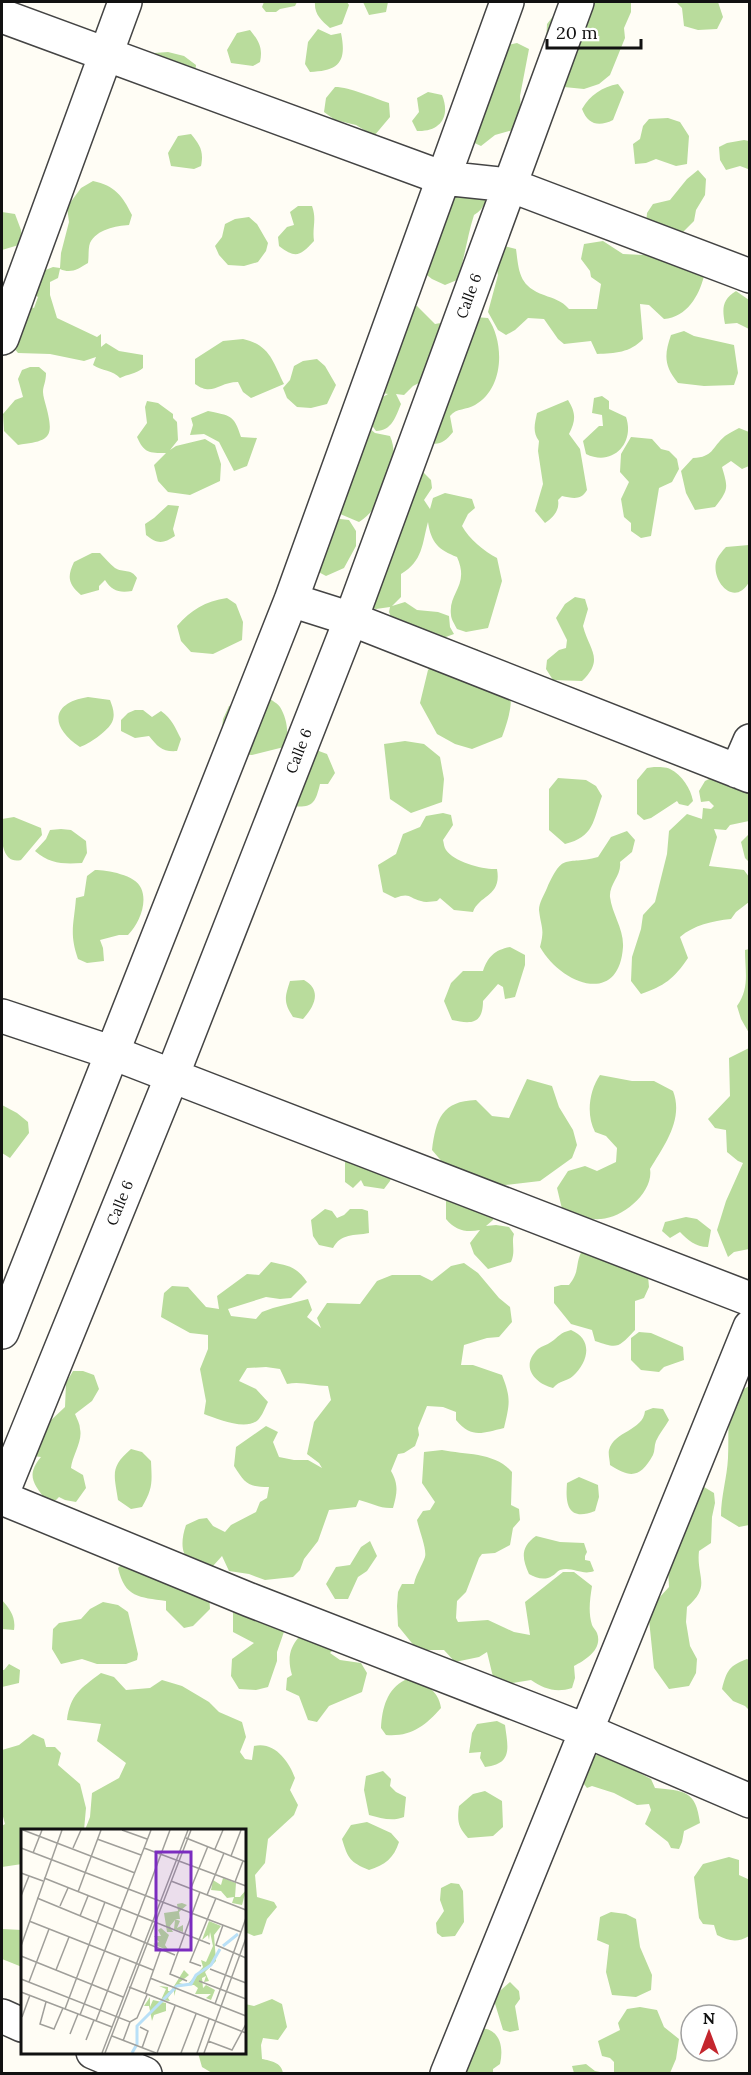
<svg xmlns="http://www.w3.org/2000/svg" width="751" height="2075" viewBox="0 0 751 2075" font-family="Lora,serif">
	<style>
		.forest { fill: #b9dc9c }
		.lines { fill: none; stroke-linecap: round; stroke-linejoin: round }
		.minor-casing { stroke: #444; stroke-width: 36 }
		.minor { stroke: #fff; stroke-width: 33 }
		.labels { text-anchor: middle; stroke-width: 6; stroke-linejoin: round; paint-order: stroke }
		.street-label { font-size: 15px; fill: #111; stroke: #fff }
		.inset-river { fill: none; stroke: #b9e0f7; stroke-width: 3 }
		.inset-road { fill: none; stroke: #a09f9a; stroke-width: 1.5 }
		.view { fill: #7b2cbf; fill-opacity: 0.15; stroke: #7b2cbf; stroke-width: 3 }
		.inset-edge { fill: none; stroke: #111; stroke-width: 3 }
	</style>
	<rect width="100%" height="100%" fill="#fffdf5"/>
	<!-- forest -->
	<path class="forest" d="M 264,2 L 297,2 L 295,6 L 280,9 L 276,12 L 266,12 L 262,7 Z
		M 315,2 L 347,2 L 349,5 L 342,24 L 330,28 C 321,20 314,14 315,2 Z
		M 363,2 L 388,2 L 386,12 L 369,15 Z
		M 593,2 L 631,2 L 631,12 L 624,28 L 625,38 L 610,75 L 599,84 L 584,89 L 564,87 L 545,65 L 547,24 L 558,10 L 590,6 Z
		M 676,2 L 718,2 L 723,17 L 717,29 L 698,30 L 684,26 L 682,8 Z
		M 318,29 L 331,35 L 341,33 C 347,62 339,71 310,72 L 305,64 L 308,42 Z
		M 250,30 C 259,41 263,48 260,62 L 253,66 L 231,63 L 227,50 L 237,33 Z
		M 517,43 L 529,49 L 520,96 L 521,109 L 513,130 L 495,135 L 481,146 L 466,139 L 504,46 Z
		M 168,52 L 184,56 L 196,65 L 195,76 L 149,62 L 154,53 Z
		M 618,84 L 624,92 L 613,120 C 599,127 588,125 582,109 C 590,95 602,87 618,84 Z
		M 335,87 C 350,87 374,98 389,103 L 390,117 L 374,136 L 356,125 L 335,120 L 324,112 L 326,98 Z
		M 428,92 L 442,95 C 451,117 440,132 417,131 L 412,121 L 419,112 L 417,98 Z
		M 668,118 L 680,122 L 689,136 L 687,164 L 676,166 L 656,159 L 646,163 L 635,164 L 633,144 L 640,139 L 643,126 L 649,119 Z
		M 191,134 C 200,145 204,151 201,166 L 194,169 L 171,166 L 168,153 L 178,136 Z
		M 744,140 L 749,141 L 749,176 L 748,169 L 740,166 L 726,170 L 720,160 L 719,147 L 727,143 Z
		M 698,170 L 706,179 L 705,195 L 696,210 L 694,221 L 680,235 L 646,225 L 647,213 L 653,204 L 670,200 L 687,179 Z
		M 93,181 C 115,186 122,195 132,215 L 129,225 C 116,226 97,229 90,243 C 88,248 89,257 88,263 C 78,269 71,274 60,269 L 58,278 L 50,282 L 50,295 L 57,318 L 97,337 L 101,334 L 101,347 L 106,343 L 119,351 L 143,355 L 143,368 C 136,374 128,374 120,378 C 113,370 102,371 93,365 L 96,357 L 84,361 L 50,354 L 18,353 L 9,342 L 24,305 L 34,308 L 38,297 L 32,293 L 38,273 L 53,267 L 60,268 L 61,253 L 69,222 L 67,207 L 81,188 Z
		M 487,185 C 487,198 486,208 474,215 C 467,237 465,258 457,280 L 445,285 L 432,279 L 423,272 L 443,193 Z
		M 298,206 L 312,206 C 317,220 312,227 314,241 C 300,256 296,259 279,246 L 278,237 L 287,227 L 294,225 L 290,212 Z
		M 2,212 L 15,214 L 21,230 L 22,244 L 2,250 Z
		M 249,217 L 257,224 L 268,243 L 266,251 L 258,262 L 244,266 L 228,265 L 219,255 L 215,246 L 222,237 L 225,224 L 235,219 Z
		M 603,241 L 623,254 L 664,256 L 704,276 C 699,296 687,317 664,319 L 649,305 L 640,304 L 643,339 C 630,353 615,353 597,354 L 591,341 L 564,344 L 558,339 L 544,319 L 528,318 L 515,330 L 506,335 L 498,330 L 488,312 L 498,275 L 494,256 L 504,246 L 516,249 C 519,272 519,286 544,295 C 554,299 561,300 569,309 L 597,309 L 601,284 L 591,277 L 590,271 L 581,259 L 584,244 Z
		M 736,291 L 749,300 L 749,329 L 737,323 L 725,324 C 722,308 722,300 736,291 Z
		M 406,305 L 417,306 L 435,324 L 474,317 L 488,318 C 505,343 504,389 475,405 C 467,410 456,408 450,416 L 453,432 C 444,443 439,446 425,442 L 423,381 L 413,386 L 404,395 L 396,394 L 401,404 C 396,416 392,431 376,431 L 371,424 L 381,398 L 388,394 L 382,393 Z
		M 684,331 L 694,336 L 734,345 L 738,373 L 734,385 L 704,386 L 678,383 C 664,366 664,355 671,335 Z
		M 243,339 C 270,345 273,362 284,384 L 251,398 L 243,392 L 238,382 C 218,382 213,397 195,384 L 195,359 L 223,341 Z
		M 317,359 L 325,366 L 336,385 L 327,404 L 311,408 L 297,407 L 287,398 L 283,388 L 290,380 L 294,366 L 303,361 Z
		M 30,367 L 39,367 L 46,373 C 46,382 43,386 43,392 C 43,396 45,402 46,406 C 55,439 49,441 18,445 L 4,431 L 3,414 L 15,400 L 23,397 L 18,379 L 22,370 Z
		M 602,396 L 609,401 L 609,409 L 626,417 C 635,443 613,467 586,454 L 583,441 L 599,426 L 603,426 L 602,415 L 592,413 L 594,398 Z
		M 568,400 C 576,413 576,420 569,434 L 580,449 L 587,490 C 581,501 572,498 562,496 L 558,500 C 560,510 553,518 545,523 L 535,511 L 543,484 L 538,451 L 539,441 C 532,432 535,423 537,413 Z
		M 147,401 L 158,403 L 173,414 L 173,418 L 177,422 L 178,440 L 170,450 L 176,446 L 205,439 L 215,445 L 221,464 L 220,481 L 190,495 L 168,492 L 158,481 L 154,465 L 166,453 C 149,453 144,453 137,437 L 147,423 L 145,407 Z
		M 208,411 C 230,416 234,414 241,437 L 257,438 L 247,466 L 234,471 L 219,442 L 204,434 L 190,435 L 193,425 L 191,418 Z
		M 363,423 L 375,433 L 390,436 C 402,462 383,507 359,522 L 333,511 Z
		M 739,428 L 749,432 L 749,466 L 742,469 L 731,461 L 722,467 C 728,488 729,489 715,507 L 695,510 L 686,493 L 681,471 L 693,458 C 714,457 711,448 725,436 C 729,433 734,431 739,428 Z
		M 631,437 L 652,439 L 661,449 L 669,451 L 677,459 L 679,469 L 672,482 L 659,488 L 651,536 L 641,538 L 631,531 L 631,523 L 624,517 L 621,499 L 629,482 L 620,472 L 621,454 Z
		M 421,470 L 431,480 L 432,488 L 424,500 L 430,509 L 433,498 L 445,493 L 472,499 L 475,508 L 468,514 L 462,526 C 469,539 484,551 497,558 L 502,581 L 488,628 L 466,632 L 457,629 C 455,625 451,619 451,615 C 448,592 470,586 457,557 C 439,550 431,543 428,522 C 422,544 423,561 401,574 L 401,597 L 392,606 L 405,602 L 417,610 L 438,612 L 449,616 L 450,627 L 454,634 L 443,638 L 432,632 L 425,634 L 408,627 L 403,620 L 393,622 L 389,612 L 390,607 L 376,609 L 368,607 Z
		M 168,505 L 179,506 L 173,529 L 175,536 C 163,544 157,544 146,535 L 145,524 L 154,518 Z
		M 331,518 L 349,520 L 356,531 L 356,546 L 344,568 L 326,576 L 311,568 Z
		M 749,545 L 749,582 C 734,609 709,579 717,559 C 719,555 723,550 726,547 Z
		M 92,553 L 100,553 C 105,558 110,564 115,568 C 123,573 131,568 137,578 L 132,591 C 119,593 112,591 105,580 L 99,586 L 99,590 L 81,595 C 68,584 67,577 74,562 Z
		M 575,597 L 585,599 L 588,609 L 583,626 C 589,650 605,659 582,681 L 553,680 L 546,669 L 547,660 L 559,650 L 566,648 L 567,640 L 556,618 L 565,604 Z
		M 227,598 L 236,604 L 243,622 L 242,640 L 213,654 L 191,652 L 181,641 L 177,626 C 191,610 205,601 227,598 Z
		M 450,647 L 477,649 C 510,684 520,688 502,737 L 472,749 L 455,744 L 437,734 L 420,703 L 428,670 Z
		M 88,697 L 110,700 C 113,708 116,716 111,724 C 106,732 89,744 80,747 C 50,727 50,703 88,697 Z
		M 268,698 C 272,700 278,704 280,707 C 287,718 290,736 284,747 L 252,755 L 235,754 L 220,744 L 223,719 L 229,706 L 248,699 Z
		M 135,710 L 143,710 L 152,717 L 161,711 C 172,719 175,727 181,739 L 177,751 C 162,752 158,747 149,736 L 135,738 L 121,731 L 121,720 L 128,713 Z
		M 405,741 L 424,744 L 440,757 L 444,779 L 442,802 L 411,813 L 390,799 L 384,744 Z
		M 316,750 L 327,754 L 335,773 L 328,784 L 320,784 C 315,805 312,808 290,806 Z
		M 654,767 C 659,767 666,767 670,769 C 682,775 691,789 693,801 L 688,806 L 679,804 L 677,801 L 651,818 L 644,820 L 637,814 L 637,780 L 647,768 Z
		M 558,778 L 586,780 L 596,786 L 602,796 C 593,821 594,837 565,844 L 549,830 L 549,789 Z
		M 711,778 L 725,778 L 749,785 L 749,821 L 730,825 L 726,830 L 714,829 L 717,837 L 709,866 L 744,870 L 749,877 L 749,902 L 736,912 L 731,919 C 712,921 694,925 680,937 L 688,958 C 674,979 664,986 641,994 L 631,981 L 632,957 L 641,929 L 643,915 L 655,902 L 667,854 L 669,831 L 687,814 L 702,819 L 703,808 L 711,809 L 714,806 L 709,801 L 701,802 L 699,791 L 705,781 Z
		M 443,813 L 451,815 L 453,825 L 443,840 C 444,844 444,847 446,850 C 454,862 484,870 497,869 C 502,897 480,894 473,912 L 454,910 L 440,898 L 437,901 C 433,901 426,903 421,901 C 409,898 410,892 395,898 L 383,892 L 378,865 L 396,854 L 403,834 L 420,827 L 426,816 Z
		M 14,817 L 41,828 L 42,835 L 21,860 C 0,865 1,834 2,819 Z
		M 61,829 L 71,830 L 86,841 L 87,853 L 82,863 C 63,864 50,864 35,851 L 46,839 L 50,830 Z
		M 627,831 L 635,840 L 632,852 L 620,862 C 622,875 609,884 610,897 C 612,914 624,929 623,947 C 619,1007 561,984 540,947 C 545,928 541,928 539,910 C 539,903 544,895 547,888 C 564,851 564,866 598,857 L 611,837 Z
		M 749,834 L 749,862 L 745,858 L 741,842 Z
		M 95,870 C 107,870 136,875 141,888 C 148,903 139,924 128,935 L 119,935 L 100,940 L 103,948 L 104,961 L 87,963 L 78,959 C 69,933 74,924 76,898 L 84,896 L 87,876 Z
		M 510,947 L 525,955 L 525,965 L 515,997 L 505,999 L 503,987 L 498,984 L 483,1001 C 483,1025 470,1024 452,1020 L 444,1001 L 451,983 L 463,971 L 483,971 C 488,957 494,950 510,947 Z
		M 749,949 L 750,949 L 749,1033 L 741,1019 L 737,1006 C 750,987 745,972 745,950 Z
		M 304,980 C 322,990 315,1006 303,1019 L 293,1017 C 283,1002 285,997 290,981 Z
		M 749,1048 L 749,1249 L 734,1252 L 728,1257 L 717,1230 L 726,1201 L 743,1163 L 738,1161 L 727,1152 L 726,1130 L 715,1128 L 708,1119 L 730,1096 L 729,1058 Z
		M 600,1075 L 632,1081 L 654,1081 L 673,1091 C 684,1119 664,1146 650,1169 C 654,1192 623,1218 601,1219 C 589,1220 575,1215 563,1213 L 557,1188 L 568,1171 L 585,1166 L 597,1171 L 616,1162 L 617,1148 L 606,1136 L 595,1132 C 586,1115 589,1091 600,1075 Z
		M 527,1079 L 552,1086 L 559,1107 L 573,1130 L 577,1145 L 572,1158 L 540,1181 L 505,1185 L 456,1178 L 432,1150 C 436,1119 442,1101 476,1100 L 492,1116 L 509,1118 Z
		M 2,1105 L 17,1113 L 28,1122 L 29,1133 L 10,1158 L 2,1153 Z
		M 345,1155 L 394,1169 L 390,1181 L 384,1189 L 364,1186 L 361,1180 L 353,1188 L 345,1182 Z
		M 446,1191 L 497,1209 L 493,1220 L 486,1226 L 496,1225 L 509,1227 L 514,1234 C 511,1243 516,1251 511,1262 L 488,1269 L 474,1254 L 470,1243 L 480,1230 C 466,1233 455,1230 446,1219 Z
		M 325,1209 L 332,1211 L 337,1218 L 344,1215 L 350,1209 L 362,1209 L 368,1211 L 369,1233 C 354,1236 341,1233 333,1248 L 319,1245 L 313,1236 L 311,1220 Z
		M 686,1217 L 697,1219 L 711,1230 L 708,1247 C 695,1247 688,1240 680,1232 L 670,1238 L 662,1231 L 665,1222 Z
		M 583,1249 L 622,1266 L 627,1270 L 628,1268 L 648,1276 L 649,1287 L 644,1298 L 635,1301 L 635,1330 C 618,1348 618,1349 595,1341 L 592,1330 L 571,1324 L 554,1303 L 554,1287 L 561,1285 L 569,1285 C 581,1270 574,1264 583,1249 Z
		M 271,1262 C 289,1266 296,1266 307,1282 L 291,1298 L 280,1299 L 266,1297 L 228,1309 L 231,1316 L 256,1319 L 262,1312 L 273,1308 L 308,1299 L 312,1310 L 307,1317 L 321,1328 L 317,1318 L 327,1303 L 360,1304 L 377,1281 L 392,1275 L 420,1275 L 432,1281 L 451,1266 L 464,1263 L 478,1273 L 499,1298 L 510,1307 L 512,1322 L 499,1337 L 487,1338 L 464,1345 L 461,1365 L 473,1365 L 502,1375 C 511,1398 510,1403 504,1428 C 482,1433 472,1439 456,1420 L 456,1412 L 443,1407 L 427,1406 L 418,1428 L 419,1435 L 415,1446 L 404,1453 L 398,1454 L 391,1471 C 399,1485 397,1493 393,1508 C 380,1509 372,1503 359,1500 L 356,1507 L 329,1510 L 318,1541 L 304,1559 L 300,1570 L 293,1577 L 265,1580 L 249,1574 L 229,1571 L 222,1556 L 213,1566 C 185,1567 177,1552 186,1525 L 199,1519 L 207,1518 L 213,1526 L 225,1532 L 231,1525 L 256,1512 L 260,1502 L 267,1498 L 269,1487 C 247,1487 245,1483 234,1466 L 236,1447 L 266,1426 L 278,1432 L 273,1442 L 279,1457 L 294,1460 L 308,1460 L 322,1468 L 319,1463 L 307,1454 L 314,1422 L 331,1400 L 328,1386 C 313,1386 301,1381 287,1384 L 280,1369 L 266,1367 L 247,1368 L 239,1381 L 256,1389 L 268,1402 C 265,1408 262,1416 258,1420 C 246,1431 217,1419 204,1414 L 206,1401 L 200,1369 L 208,1349 L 208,1335 L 190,1333 L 161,1317 L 164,1293 L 172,1286 L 188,1287 L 206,1307 L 219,1309 L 217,1296 L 247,1274 L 259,1275 Z
		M 571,1330 C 594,1340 588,1362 573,1376 C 566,1382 560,1380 553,1388 C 534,1383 520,1366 538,1349 C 542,1346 547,1345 551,1342 C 560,1336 559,1333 571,1330 Z
		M 639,1332 L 651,1333 L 683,1347 L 684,1360 L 664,1367 L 659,1372 L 641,1370 L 631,1360 L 631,1338 Z
		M 73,1371 L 83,1371 L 94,1375 L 99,1389 L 92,1401 L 75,1414 C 77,1419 80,1424 80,1429 C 83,1441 72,1456 71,1468 L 83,1475 L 86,1488 L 76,1502 L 65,1500 L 59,1497 L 56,1500 L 46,1500 C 33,1483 26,1475 41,1457 L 33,1456 L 48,1423 L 65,1407 L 66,1383 Z
		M 749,1386 L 749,1525 L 739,1527 L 721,1516 C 721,1496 727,1478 728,1458 C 729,1437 727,1417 732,1396 Z
		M 653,1408 L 663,1409 L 669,1420 C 665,1427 659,1434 656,1441 C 654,1446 655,1451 653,1455 C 641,1477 631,1479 610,1465 C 610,1461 608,1454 609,1450 C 614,1431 643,1431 645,1411 Z
		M 131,1449 L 142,1452 L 151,1461 C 152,1483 153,1488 142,1507 L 131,1509 L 118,1500 C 114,1474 110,1467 131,1449 Z
		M 442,1450 C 466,1455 495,1452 512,1472 L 511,1505 L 519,1509 L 520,1520 L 513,1528 L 510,1545 L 495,1553 L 482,1554 L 479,1558 L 466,1592 L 457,1601 L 456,1618 L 458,1622 L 488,1620 L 514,1632 L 530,1635 L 525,1602 L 563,1572 L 574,1572 L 592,1586 C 590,1599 588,1612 592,1625 C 593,1628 596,1630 597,1633 C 603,1649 586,1660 574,1666 L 575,1678 L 572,1688 C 556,1693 544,1689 531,1680 L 506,1684 L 493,1677 L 487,1652 L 479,1657 L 455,1662 L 444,1650 L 427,1650 L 420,1653 L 398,1626 L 397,1606 L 398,1592 L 402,1584 L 414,1584 C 416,1574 422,1566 425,1557 C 427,1549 419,1530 417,1520 L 423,1511 L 430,1510 L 435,1502 L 422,1483 L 424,1452 Z
		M 579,1477 L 598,1485 L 599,1497 L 595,1511 C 569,1521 565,1506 567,1483 Z
		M 704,1487 L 714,1493 L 715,1503 L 712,1517 L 711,1543 L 699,1551 C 696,1577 712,1586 687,1607 L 686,1622 L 690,1646 L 697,1659 L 696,1673 L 689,1686 L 669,1689 L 654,1668 L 648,1610 L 669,1587 L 668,1567 L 684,1537 L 680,1498 L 693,1489 Z
		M 536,1536 L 560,1542 L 584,1543 L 587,1552 L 585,1556 L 585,1560 L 590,1561 L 594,1571 C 582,1576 572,1566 560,1570 C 557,1571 555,1575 552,1576 C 545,1581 536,1578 529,1574 C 522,1559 520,1547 536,1536 Z
		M 370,1541 L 377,1556 L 367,1571 L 358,1577 L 348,1599 L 335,1599 L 326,1584 L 336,1567 L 350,1565 L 361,1547 Z
		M 126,1560 L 209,1594 L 210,1609 L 193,1626 L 184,1628 L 166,1610 L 166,1601 C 139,1597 125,1598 118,1568 Z
		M 2,1600 C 10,1609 16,1617 14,1630 L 2,1629 Z
		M 103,1602 L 118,1605 L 128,1612 L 138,1654 L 137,1660 L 126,1664 L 97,1664 L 82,1659 L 61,1664 L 52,1649 L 53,1629 L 59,1623 L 81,1619 L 90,1609 Z
		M 237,1604 L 286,1626 L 277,1652 L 277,1661 L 268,1687 L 256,1690 L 239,1689 L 231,1676 L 232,1659 L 254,1643 L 233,1632 L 233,1613 Z
		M 319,1616 L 340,1643 L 330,1653 L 340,1660 L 361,1663 L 367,1673 L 362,1692 L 329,1706 L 317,1722 L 308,1720 L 299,1696 L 286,1690 L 287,1678 L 292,1675 C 283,1645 301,1636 319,1616 Z
		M 747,1659 L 750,1661 L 749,1710 L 745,1706 L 733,1701 L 722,1689 C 727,1670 729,1666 747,1659 Z
		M 9,1664 L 20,1670 L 19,1683 L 2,1687 L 2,1670 L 4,1670 Z
		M 101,1673 L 114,1677 L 126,1690 L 150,1688 L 162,1680 L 182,1686 L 209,1702 L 219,1712 L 242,1722 L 246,1737 L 240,1752 L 245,1759 L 252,1760 L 254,1746 C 274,1741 289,1761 295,1778 L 290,1790 L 298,1805 L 294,1815 L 268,1839 L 265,1863 L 255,1875 L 257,1897 L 274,1902 L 277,1907 L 267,1919 L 262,1934 L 254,1936 L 245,1932 L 244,1830 L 85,1830 L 90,1817 L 92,1793 L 119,1778 L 126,1763 L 97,1741 L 101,1724 L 67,1720 C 70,1695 81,1688 101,1673 Z
		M 405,1680 C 422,1680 439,1690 441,1708 C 425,1726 411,1737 386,1735 L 381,1728 C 382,1708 387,1689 405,1680 Z
		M 497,1721 L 505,1725 C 508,1748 513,1764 485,1767 L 480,1758 L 481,1752 L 469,1753 L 472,1733 L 477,1724 Z
		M 33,1734 L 44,1739 L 46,1747 L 55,1747 L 61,1753 L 58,1765 L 80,1784 L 86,1808 L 84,1830 L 57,1830 L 55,1828 L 51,1830 L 22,1830 L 22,1864 L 2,1867 L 2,1826 L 5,1824 L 2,1813 L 2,1750 L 19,1745 Z
		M 600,1752 L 627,1759 L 630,1768 L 651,1779 L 655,1788 C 684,1791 696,1790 700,1823 L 684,1831 L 682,1842 L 679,1849 L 671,1848 L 668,1842 L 645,1824 L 651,1810 L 649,1804 L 637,1805 L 614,1793 L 592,1786 L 587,1788 L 580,1779 L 581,1768 Z
		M 383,1771 L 391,1779 L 390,1786 L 396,1792 L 406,1797 L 404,1817 C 392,1822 381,1818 369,1815 L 364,1790 L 366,1776 Z
		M 485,1791 L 502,1801 L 503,1827 L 493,1836 L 468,1838 C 458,1827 457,1821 459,1806 L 473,1794 Z
		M 367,1822 L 391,1833 L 399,1842 C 394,1858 385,1865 369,1870 C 350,1862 348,1859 342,1839 L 351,1825 Z
		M 729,1857 L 739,1860 L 739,1875 L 750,1880 L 749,1936 C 737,1943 729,1941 717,1935 L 714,1925 L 703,1924 L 699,1918 L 694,1877 L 703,1864 Z
		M 451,1883 L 459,1884 L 463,1891 L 464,1922 L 455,1936 L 442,1937 L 437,1933 L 436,1923 L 444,1911 L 440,1900 L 441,1888 Z
		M 611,1912 L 626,1914 L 636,1919 L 640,1947 L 652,1975 L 651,1990 L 636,1997 L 612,1995 L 606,1972 L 609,1945 L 597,1940 L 600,1917 Z
		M 2,1929 L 22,1930 L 22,1967 L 2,1959 Z
		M 510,1982 L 519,1991 L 520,1999 L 515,2006 L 519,2030 L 510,2032 L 503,2030 L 493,1997 Z
		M 272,1999 L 282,2004 L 287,2027 L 278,2040 L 263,2038 L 261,2045 L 262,2059 C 271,2061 281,2062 283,2073 L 212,2073 L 202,2067 L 198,2053 L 244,2052 L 245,2004 L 254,2006 Z
		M 640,2007 L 657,2010 L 664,2027 L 679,2039 L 676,2059 L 670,2073 L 614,2073 L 614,2062 L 610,2058 L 602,2056 L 598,2041 L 620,2030 L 618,2023 L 627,2009 Z
		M 479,2028 C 500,2028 504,2047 500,2064 L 493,2069 L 493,2073 L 458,2074 Z
		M 586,2064 L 595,2071 L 605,2073 L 574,2073 L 572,2066 Z"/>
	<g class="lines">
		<!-- minor casing -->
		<g class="minor-casing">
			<path id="minor" d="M 2,16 L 443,178 L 510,185 L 750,276
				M 2,338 L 125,2
				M 291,600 L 351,619 L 750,776
				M 737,771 L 750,741
				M 2,1016 L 113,1053 L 750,1299
				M 2,1332 L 291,600 L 507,2
				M 2,1494 L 172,1076 L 351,619 L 577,2
				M 2,1498 L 250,1600 L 587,1731 L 750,1801
				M 2,2016 L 22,2025
				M 93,2052 L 145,2074
				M 447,2074 L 750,1327"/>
		</g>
		<!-- minor -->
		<use href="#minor" class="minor"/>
	</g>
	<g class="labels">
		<!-- street labels -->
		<g class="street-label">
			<text transform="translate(469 296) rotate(-70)" y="5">Calle 6</text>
			<text transform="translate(299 751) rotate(-69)" y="5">Calle 6</text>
			<text transform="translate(120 1203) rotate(-68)" y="5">Calle 6</text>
		</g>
	</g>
	<!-- overview -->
	<g transform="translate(21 1829)">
		<rect width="225" height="225" fill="#fffdf5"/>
		<path d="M 202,49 L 215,54 L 214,68 L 219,68 L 225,61 L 221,76 L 211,74 L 213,68 L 206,69 L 200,62 L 190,61 L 192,51 L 200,56 ZM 161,74 L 166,76 L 158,83 L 159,90 L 154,90 L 159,92 L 156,99 L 162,96 L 162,103 L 153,100 L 154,91 L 149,97 L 152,103 L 146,103 L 143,84 L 157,82 L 156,75 ZM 188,92 L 200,97 L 193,106 L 195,132 L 184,143 L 188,152 L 183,153 L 185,147 L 181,149 L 182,159 L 185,156 L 194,161 L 190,171 L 185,169 L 190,165 L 174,165 L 177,159 L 173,156 L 156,157 L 153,167 L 153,161 L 147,169 L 149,172 L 140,171 L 145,160 L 138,157 L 147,158 L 147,162 L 150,162 L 163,141 L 168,146 L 158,154 L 166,156 L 182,138 L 180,131 L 185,133 L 192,117 L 189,103 L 188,111 L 187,106 L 181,111 ZM 140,99 L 148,106 L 144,116 L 148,122 L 132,115 L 138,113 L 133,107 L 140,107 L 137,101 ZM 129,168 L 129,178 L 132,171 L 145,174 L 145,182 L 133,186 L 131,192 L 128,177 L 123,177 Z" fill="#b9dc9c"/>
		<path class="inset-river" d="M 202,117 L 217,105M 111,224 L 116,215 L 116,197 L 156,157 L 170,155 L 175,146 L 190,136 L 199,120"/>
		<path class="inset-road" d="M 2,1 L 114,44M 101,1 L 126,10M 165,9 L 225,33M 76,10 L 120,26M 0,19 L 220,103M 52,19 L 60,1M 123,19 L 225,57M 194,20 L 202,1M 12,24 L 21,1M 210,27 L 220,1M 0,44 L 22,52M 23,49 L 189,115M 150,52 L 225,81M 214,53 L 222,32M 170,59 L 187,17M 57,63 L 80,1M 186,66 L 203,24M 0,67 L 8,47M 16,69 L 154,126M 39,77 L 47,59M 59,87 L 67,67M 8,92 L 132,141M 202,96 L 195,116 L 225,129M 109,108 L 149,1M 0,117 L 41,1M 0,127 L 102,168M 180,137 L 169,133 L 195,69M 189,140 L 225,154M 35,141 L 48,108M 129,149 L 225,187M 0,150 L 109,193 L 116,189 L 126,166M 166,152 L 149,145 L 179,63M 178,152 L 225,170M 8,153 L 28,100M 108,158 L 225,204M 0,163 L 91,198M 124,165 L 140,120M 25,173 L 19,195 L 33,200 L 42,179M 194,175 L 225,89M 44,180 L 84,73M 59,186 L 130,1M 1,188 L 9,166M 75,192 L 99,129M 119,198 L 127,202 L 121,219M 49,205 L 57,185M 91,207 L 135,224M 65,211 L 73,191M 102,212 L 109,193M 187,212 L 211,221 L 225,195M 81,224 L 167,1M 84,224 L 170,1M 136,224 L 154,177M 160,224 L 175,185M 176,224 L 188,190M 183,224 L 225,109"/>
		<path class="view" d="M 135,23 L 170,23 L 170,121 L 135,121 Z"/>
		<rect width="225" height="225" class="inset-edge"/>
	</g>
	<!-- border -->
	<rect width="751" height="2075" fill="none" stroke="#111111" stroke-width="6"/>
	<!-- north arrow -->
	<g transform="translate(709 2033)"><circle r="28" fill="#ffffff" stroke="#a0a0a0" stroke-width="1.5"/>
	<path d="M0-4.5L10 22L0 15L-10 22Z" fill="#c4262e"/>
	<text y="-9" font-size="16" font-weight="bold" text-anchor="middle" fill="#111111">N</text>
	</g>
	<!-- scale -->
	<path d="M547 39v9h94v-9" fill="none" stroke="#111111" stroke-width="3"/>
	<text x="556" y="39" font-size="18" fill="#111111" stroke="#ffffff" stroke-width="4.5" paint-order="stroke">20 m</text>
</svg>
